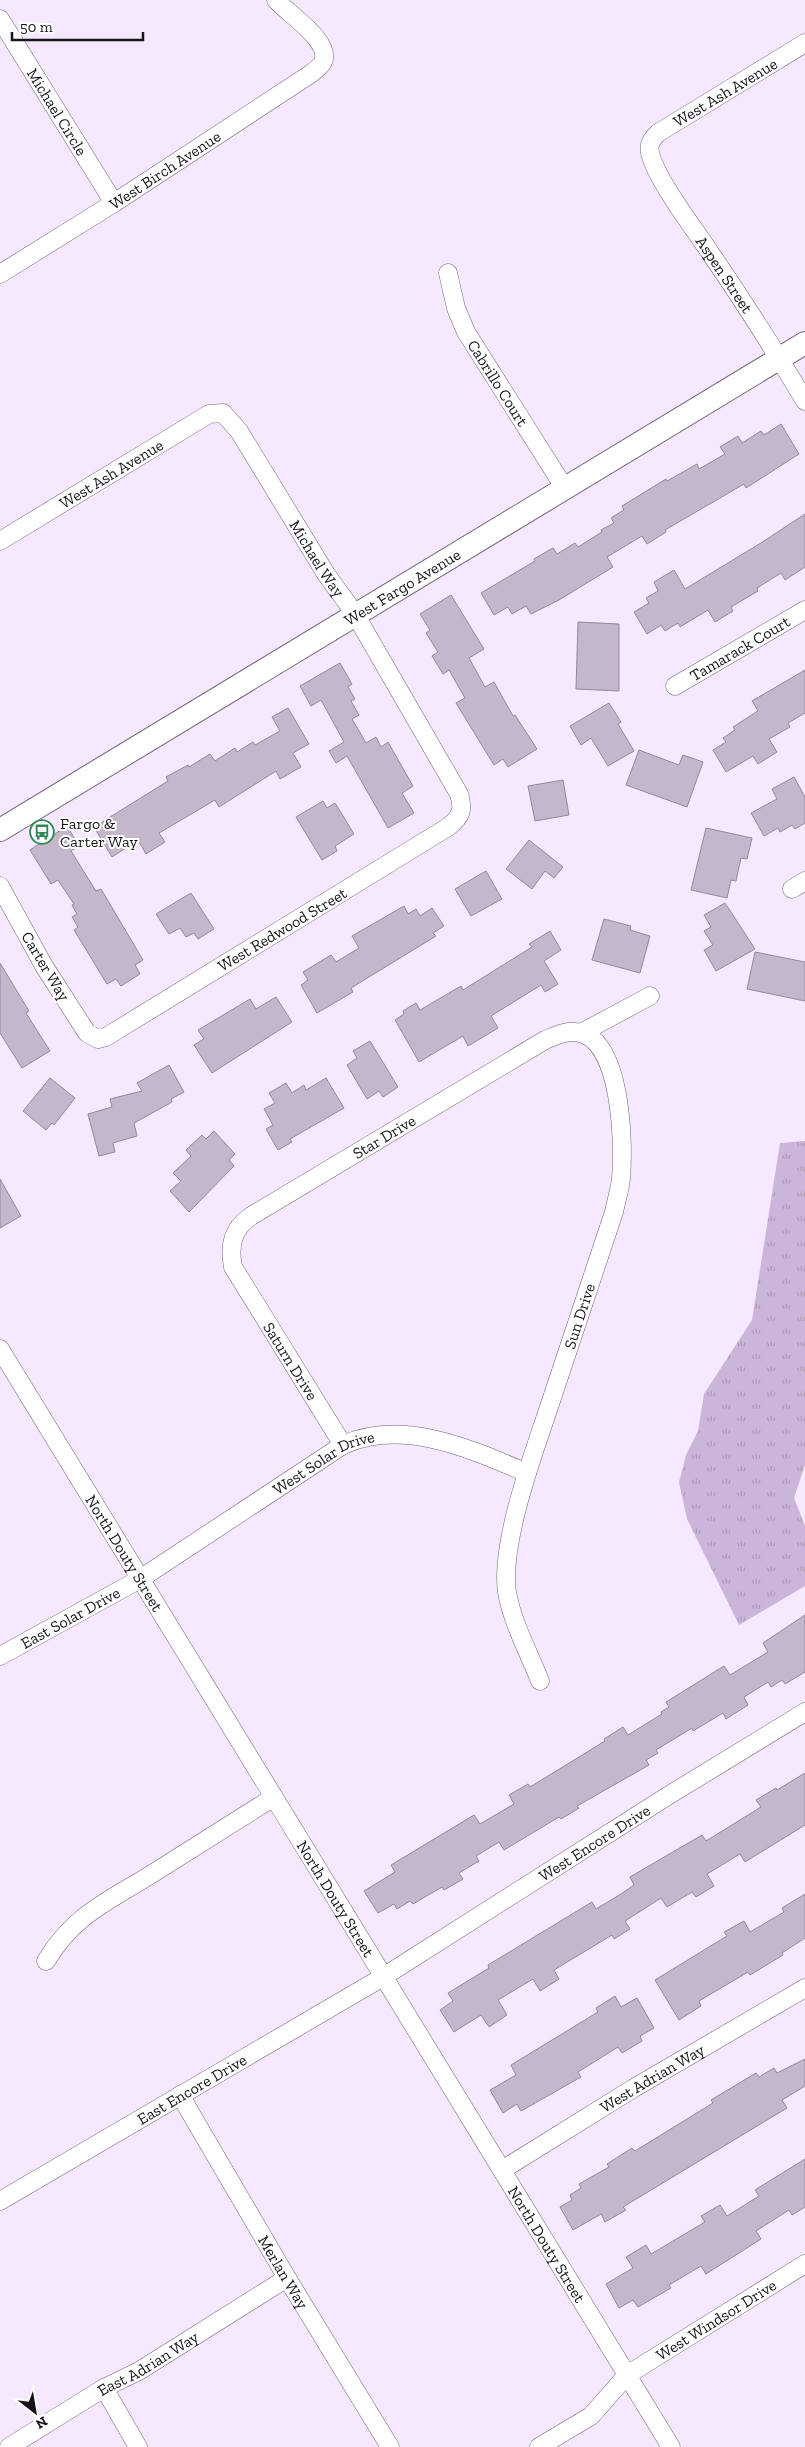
<svg xmlns="http://www.w3.org/2000/svg" width="805" height="2447" viewBox="0 0 805 2447" font-family="'Zilla Slab',serif">
	<style>
		.grass { fill: url(#grass-tufts) }
		.building { fill: #c4b7cc; stroke: #94889c }
		.lines { fill: none; stroke-linecap: round; stroke-linejoin: round }
		.minor-casing { stroke: #706477; stroke-width: 19 }
		.major-casing { stroke: #706477; stroke-width: 24 }
		.minor { stroke: #fff; stroke-width: 18 }
		.major { stroke: #fff; stroke-width: 22 }
		.labels { text-anchor: middle; stroke-width: 4; stroke-linejoin: round; paint-order: stroke }
		.street-label { font-size: 16px; fill: #18131b; stroke: #fff }
		.poi-label { font-size: 16px; fill: #18131b; stroke: #fff; text-anchor: start }
	</style>
	<defs>
		<pattern id="grass-tufts" width="24" height="20" patternUnits="userSpaceOnUse" patternTransform="scale(1.25)"><rect width="24" height="20" fill="#ccb5da"/><path d="M3 7l-1-3M5 7V3M7 7l1-3M15 17l-1-3M17 17v-4M19 17l1-3" fill="none" stroke="#ae9bba"/></pattern>
	</defs>
	<rect width="100%" height="100%" fill="#f6e8ff"/>
	<!-- grass -->
	<path class="grass" d="M 805,1141 L 805,1465 L 794,1498 L 805,1526 L 805,1586 L 739,1625 L 687,1519 L 679,1482 L 686,1455 L 698,1431 L 704,1394 L 752,1320 L 780,1143 Z"/>
	<!-- building -->
	<path class="building" d="M 781,424 L 799,454 L 746,488 L 744,484 L 665,530 L 666,532 L 647,544 L 642,536 L 607,557 L 613,567 L 559,600 L 531,614 L 526,606 L 512,614 L 508,607 L 494,615 L 481,593 L 535,561 L 534,559 L 553,548 L 557,554 L 575,543 L 578,547 L 602,532 L 601,530 L 614,523 L 611,518 L 624,510 L 622,506 L 666,479 L 667,481 L 697,464 L 699,469 L 725,454 L 720,447 L 738,436 L 742,443 L 761,431 L 764,435 Z
		M 805,514 L 805,567 L 785,580 L 781,573 L 757,588 L 758,591 L 731,607 L 733,611 L 715,622 L 708,610 L 680,627 L 678,623 L 665,631 L 661,625 L 647,634 L 634,612 L 649,603 L 646,598 L 658,591 L 654,582 L 674,570 L 685,589 L 761,543 Z
		M 451,595 L 484,649 L 469,658 L 485,687 L 494,682 L 513,716 L 515,715 L 537,749 L 508,767 L 503,759 L 494,765 L 456,703 L 465,698 L 449,670 L 443,674 L 432,656 L 438,652 L 426,633 L 430,630 L 420,614 Z
		M 578,622 L 619,624 L 619,691 L 576,689 Z
		M 340,663 L 352,684 L 348,687 L 355,699 L 351,701 L 359,715 L 352,719 L 366,743 L 376,737 L 381,747 L 388,742 L 413,786 L 402,793 L 414,813 L 388,828 L 347,756 L 336,763 L 329,751 L 344,742 L 321,700 L 311,706 L 300,686 Z
		M 805,670 L 805,713 L 788,723 L 790,727 L 769,739 L 777,752 L 758,764 L 753,756 L 726,772 L 713,750 L 726,742 L 723,738 L 735,730 L 733,727 L 758,711 L 752,701 Z
		M 609,703 L 621,722 L 618,724 L 634,751 L 608,766 L 591,738 L 581,745 L 570,726 Z
		M 288,708 L 309,744 L 293,753 L 301,767 L 280,779 L 276,771 L 219,807 L 215,800 L 159,833 L 165,842 L 146,854 L 138,840 L 112,857 L 94,827 L 168,781 L 166,777 L 188,765 L 189,767 L 210,754 L 215,761 L 235,748 L 237,752 L 253,742 L 255,745 L 280,731 L 272,717 Z
		M 639,750 L 679,765 L 683,755 L 703,762 L 687,807 L 626,785 Z
		M 794,777 L 805,797 L 805,823 L 795,829 L 792,825 L 780,832 L 778,828 L 764,836 L 751,813 L 777,799 L 772,789 Z
		M 563,780 L 569,815 L 535,821 L 528,786 Z
		M 323,801 L 327,808 L 335,803 L 354,834 L 335,846 L 337,851 L 322,860 L 296,817 Z
		M 67,826 L 79,846 L 71,851 L 96,891 L 101,889 L 143,960 L 135,965 L 140,974 L 121,986 L 116,979 L 107,984 L 74,930 L 78,927 L 72,917 L 77,914 L 72,905 L 74,904 L 58,880 L 51,884 L 30,850 Z
		M 706,828 L 752,838 L 747,859 L 741,858 L 736,881 L 731,880 L 727,898 L 691,890 Z
		M 529,840 L 563,867 L 554,878 L 545,871 L 532,889 L 506,869 Z
		M 486,871 L 502,899 L 471,916 L 455,889 Z
		M 191,893 L 214,929 L 198,939 L 194,933 L 186,937 L 180,928 L 169,934 L 156,914 Z
		M 725,903 L 755,949 L 716,971 L 704,950 L 713,945 L 704,931 L 711,927 L 704,915 Z
		M 404,906 L 408,914 L 416,909 L 420,916 L 432,908 L 444,926 L 433,933 L 436,936 L 351,988 L 353,992 L 317,1013 L 301,985 L 308,980 L 303,972 L 331,955 L 336,962 L 359,948 L 352,936 Z
		M 604,919 L 631,926 L 630,930 L 650,936 L 640,973 L 592,960 Z
		M 550,931 L 561,950 L 544,961 L 558,984 L 545,992 L 541,985 L 491,1016 L 498,1028 L 468,1046 L 463,1036 L 419,1062 L 395,1020 L 404,1014 L 403,1011 L 416,1003 L 420,1010 L 461,986 L 463,990 L 532,947 L 529,944 Z
		M 755,952 L 805,962 L 805,1001 L 747,989 Z
		M 0,963 L 29,1011 L 26,1013 L 50,1051 L 22,1068 L 0,1033 Z
		M 276,997 L 292,1022 L 212,1073 L 194,1045 L 204,1039 L 198,1030 L 250,999 L 256,1009 Z
		M 370,1041 L 398,1087 L 383,1097 L 379,1091 L 367,1099 L 347,1065 L 357,1058 L 353,1051 Z
		M 169,1065 L 184,1092 L 171,1099 L 172,1102 L 134,1123 L 137,1136 L 113,1143 L 115,1152 L 99,1156 L 88,1114 L 112,1107 L 110,1099 L 142,1091 L 137,1083 Z
		M 50,1078 L 75,1098 L 54,1125 L 52,1123 L 46,1130 L 23,1111 Z
		M 326,1078 L 344,1108 L 290,1139 L 292,1142 L 278,1150 L 266,1129 L 273,1125 L 264,1109 L 275,1103 L 269,1093 L 286,1083 L 292,1093 L 304,1085 L 306,1090 Z
		M 214,1131 L 235,1154 L 229,1160 L 234,1166 L 189,1212 L 170,1191 L 181,1181 L 173,1173 L 191,1156 L 186,1150 L 202,1135 L 206,1139 Z
		M 0,1179 L 21,1216 L 0,1228 Z
		M 805,1615 L 805,1672 L 785,1684 L 782,1680 L 771,1687 L 768,1682 L 744,1697 L 748,1705 L 726,1719 L 723,1713 L 693,1731 L 692,1728 L 656,1750 L 658,1753 L 646,1760 L 649,1765 L 577,1806 L 579,1808 L 561,1819 L 559,1817 L 504,1850 L 499,1842 L 476,1856 L 479,1861 L 459,1873 L 463,1879 L 444,1890 L 442,1887 L 413,1904 L 410,1901 L 397,1909 L 394,1904 L 378,1913 L 364,1891 L 395,1872 L 391,1865 L 474,1815 L 480,1824 L 514,1804 L 509,1795 L 528,1784 L 530,1787 L 605,1741 L 604,1739 L 623,1727 L 628,1735 L 662,1714 L 661,1712 L 669,1707 L 666,1702 L 724,1666 L 730,1675 L 768,1652 L 763,1643 Z
		M 805,1773 L 805,1825 L 745,1862 L 740,1854 L 707,1874 L 714,1886 L 696,1897 L 692,1892 L 667,1907 L 661,1898 L 625,1921 L 630,1929 L 614,1939 L 612,1935 L 554,1970 L 559,1979 L 540,1991 L 533,1979 L 498,2000 L 507,2015 L 489,2027 L 481,2015 L 454,2032 L 440,2010 L 453,2001 L 448,1993 L 489,1968 L 488,1965 L 592,1902 L 596,1909 L 621,1894 L 634,1885 L 630,1877 L 702,1835 L 706,1841 L 761,1807 L 756,1800 L 776,1788 L 777,1790 Z
		M 805,1894 L 805,1938 L 782,1953 L 783,1955 L 750,1975 L 748,1972 L 699,2001 L 701,2006 L 679,2020 L 655,1980 L 727,1936 L 724,1932 L 744,1921 L 750,1932 L 784,1912 L 782,1908 Z
		M 615,1996 L 621,2007 L 637,1998 L 654,2028 L 640,2036 L 642,2041 L 622,2053 L 618,2047 L 578,2072 L 581,2077 L 521,2111 L 517,2104 L 503,2113 L 490,2090 L 516,2075 L 511,2065 L 598,2012 L 596,2008 Z
		M 805,2059 L 805,2086 L 782,2100 L 787,2108 L 623,2207 L 626,2210 L 605,2222 L 601,2214 L 573,2230 L 560,2207 L 572,2200 L 570,2195 L 581,2188 L 579,2184 L 609,2167 L 607,2164 L 632,2148 L 635,2151 L 713,2103 L 711,2100 L 756,2073 L 759,2077 L 774,2068 L 777,2073 Z
		M 805,2159 L 805,2207 L 792,2215 L 789,2210 L 756,2231 L 761,2239 L 706,2274 L 701,2266 L 669,2285 L 671,2288 L 638,2307 L 633,2300 L 619,2308 L 606,2284 L 633,2268 L 626,2257 L 646,2245 L 651,2254 L 705,2222 L 701,2216 L 720,2205 L 727,2216 L 759,2196 L 755,2190 Z"/>
	<g class="lines">
		<!-- minor casing -->
		<g class="minor-casing">
			<g id="minor">
				<path id="s1" d="M 0,19 L 114,203"/>
				<path id="s2" d="M 805,43 L 658,133 C 652,139 648,144 650,153 C 657,181 694,228 711,254 C 744,302 775,351 805,401"/>
				<path id="s3" d="M 448,273 L 456,308 L 466,332 L 564,487"/>
				<path id="s4" d="M 0,274 L 114,203 L 312,73 C 315,70 321,66 323,62 C 332,41 288,14 276,0"/>
				<path id="s5" d="M 0,541 L 209,414 L 223,413 L 239,431 L 326,574 L 355,614 L 459,794 C 464,810 461,817 448,827 L 106,1037 L 98,1039 L 87,1033 L 44,966 L 0,886"/>
				<path id="s6" d="M 675,686 L 805,610"/>
				<path d="M 792,889 L 805,881"/>
				<path d="M 581,1033 L 650,996"/>
				<path id="s7" d="M 0,1349 L 671,2447"/>
				<path id="s8" d="M 343,1445 L 233,1267 C 229,1246 232,1229 251,1216 L 545,1040 C 555,1036 564,1031 575,1032 C 622,1035 624,1144 621,1178 C 620,1190 616,1201 614,1212 C 592,1277 571,1342 549,1407 C 533,1455 500,1543 507,1592 C 512,1622 529,1653 540,1681"/>
				<path id="s9" d="M 0,1656 L 140,1579 L 343,1445 C 403,1418 471,1449 527,1473"/>
				<path d="M 46,1961 C 75,1913 111,1900 155,1872 C 195,1847 235,1822 274,1797"/>
				<path id="s10" d="M 180,2095 L 287,2278 L 390,2447"/>
				<path id="s11" d="M 502,2170 L 634,2088 L 805,1988"/>
				<path id="s12" d="M 0,2201 L 383,1977 L 666,1797 L 805,1712"/>
				<path d="M 104,2388 L 138,2447"/>
				<path id="s13" d="M 9,2447 L 104,2388 L 139,2371 L 287,2278"/>
				<path id="s14" d="M 539,2447 L 591,2416 L 627,2375 L 805,2264"/>
			</g>
		</g>
		<!-- major casing -->
		<g class="major-casing">
			<g id="major">
				<path id="s15" d="M 0,830 L 805,343"/>
			</g>
		</g>
		<!-- minor -->
		<use href="#minor" class="minor"/>
		<!-- major -->
		<use href="#major" class="major"/>
	</g>
	<!-- icons -->
	<defs>
		<g id="bus-ring" transform="scale(1.25)"><circle r="9.5" fill="#fff" stroke="#358657" stroke-width="1.5"/><path d="M-5-6H5V4H4V6H2V4H-2V6H-4V4H-5ZM-3.5-4V0h7V-4ZM-3.5 1.2v1.5H-2V1.2ZM2 1.2v1.5H3.5V1.2Z" fill="#358657"/></g>
	</defs>
	<g fill-rule="evenodd">
		<use href="#bus-ring" x="42" y="832"/>
	</g>
	<g class="labels">
		<!-- street labels -->
		<g class="street-label">
			<text transform="translate(725 92) rotate(-31)" y="6">West Ash Avenue</text>
			<text dy="6" stroke="none"><textPath href="#s1" startOffset="109">Michael Circle</textPath></text>
			<text dy="6" stroke="none"><textPath href="#s4" startOffset="195">West Birch Avenue</textPath></text>
			<text dy="6" stroke="none"><textPath href="#s2" startOffset="338">Aspen Street</textPath></text>
			<text dy="6" stroke="none"><textPath href="#s3" startOffset="122">Cabrillo Court</textPath></text>
			<text dy="6" stroke="none"><textPath href="#s5" startOffset="130">West Ash Avenue</textPath></text>
			<text dy="6" stroke="none"><textPath href="#s5" startOffset="432">Michael Way</textPath></text>
			<text dy="6" stroke="none"><textPath href="#s15" startOffset="470">West Fargo Avenue</textPath></text>
			<text dy="6" stroke="none"><textPath href="#s6" startOffset="75">Tamarack Court</textPath></text>
			<text transform="translate(282 929) rotate(-31)" y="6">West Redwood Street</text>
			<text transform="translate(46 966) rotate(59)" y="6">Carter Way</text>
			<text dy="6" stroke="none"><textPath href="#s8" startOffset="422">Star Drive</textPath></text>
			<text transform="translate(579 1316) rotate(-72)" y="6">Sun Drive</text>
			<text transform="translate(291 1361) rotate(58)" y="6">Saturn Drive</text>
			<text dy="6" stroke="none"><textPath href="#s9" startOffset="378">West Solar Drive</textPath></text>
			<text dy="6" stroke="none"><textPath href="#s7" startOffset="239">North Douty Street</textPath></text>
			<text dy="6" stroke="none"><textPath href="#s9" startOffset="80">East Solar Drive</textPath></text>
			<text dy="6" stroke="none"><textPath href="#s12" startOffset="694">West Encore Drive</textPath></text>
			<text dy="6" stroke="none"><textPath href="#s7" startOffset="644">North Douty Street</textPath></text>
			<text dy="6" stroke="none"><textPath href="#s11" startOffset="176">West Adrian Way</textPath></text>
			<text dy="6" stroke="none"><textPath href="#s12" startOffset="222">East Encore Drive</textPath></text>
			<text dy="6" stroke="none"><textPath href="#s7" startOffset="1049">North Douty Street</textPath></text>
			<text dy="6" stroke="none"><textPath href="#s10" startOffset="205">Merlan Way</textPath></text>
			<text dy="6" stroke="none"><textPath href="#s14" startOffset="220">West Windsor Drive</textPath></text>
			<text dy="6" stroke="none"><textPath href="#s13" startOffset="162">East Adrian Way</textPath></text>
		</g>
		<!-- poi labels -->
		<g class="poi-label">
			<text x="60" y="829">Fargo &amp;<tspan x="60" dy="18">Carter Way</tspan></text>
		</g>
	</g>
	<!-- north arrow -->
	<g transform="translate(35 2412) rotate(149)" stroke="#ffffff" stroke-width="4" paint-order="stroke">
	<path d="M0-4L9 19L0 12L-9 19Z" fill="#18131b"/>
	<text y="-8" font-size="14" font-weight="bold" text-anchor="middle" fill="#18131b">N</text>
	</g>
	<!-- scale -->
	<path d="M12 32v8h131v-8" fill="none" stroke="#18131b" stroke-width="2.5"/>
	<text x="20" y="32" font-size="15" fill="#18131b" stroke="#ffffff" stroke-width="4" paint-order="stroke">50 m</text>
</svg>
